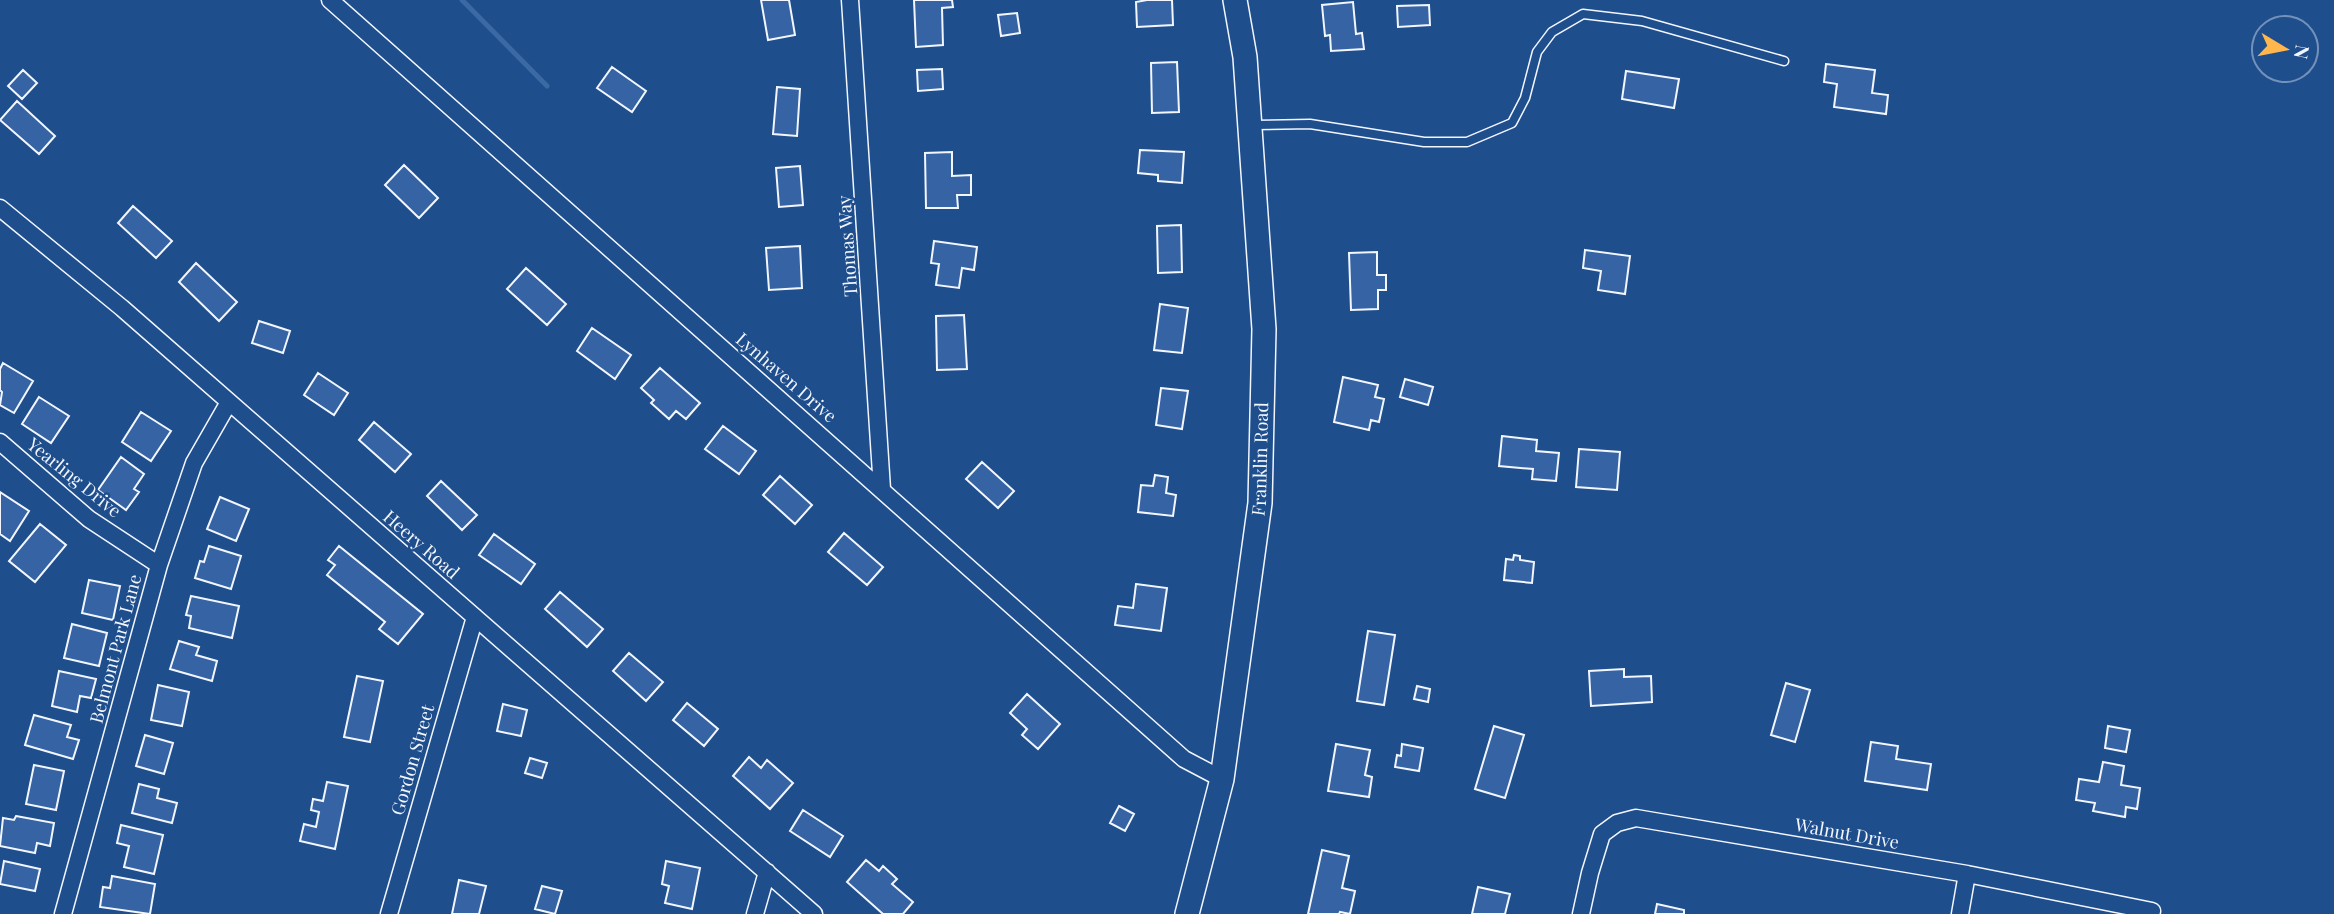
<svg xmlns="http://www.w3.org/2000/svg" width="2334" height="914" viewBox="0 0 2334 914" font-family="'Playfair Display',serif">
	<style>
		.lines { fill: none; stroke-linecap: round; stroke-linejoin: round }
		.stream { stroke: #3b69a3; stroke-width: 5 }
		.building { fill: #3563a3; stroke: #f2f6ff; stroke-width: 2 }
		.lane-casing { stroke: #f2f6ff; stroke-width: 11 }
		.street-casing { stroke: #f2f6ff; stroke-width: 19 }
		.secondary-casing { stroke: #f2f6ff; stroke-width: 26 }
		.lane { stroke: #1f4e8c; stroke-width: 8 }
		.street { stroke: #1f4e8c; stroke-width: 16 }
		.secondary { stroke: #1f4e8c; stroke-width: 23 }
		.labels { text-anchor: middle; stroke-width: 5; stroke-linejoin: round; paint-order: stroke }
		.street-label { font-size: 18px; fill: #f2f6ff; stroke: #1f4e8c }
	</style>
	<rect width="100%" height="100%" fill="#1f4e8c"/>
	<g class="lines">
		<!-- stream -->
		<path class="stream" d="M 462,0 L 547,86"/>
	</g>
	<!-- building -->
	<path class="building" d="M 761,0 L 789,0 L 795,35 L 768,40 Z
		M 914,0 L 952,0 L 953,7 L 942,8 L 943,45 L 916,47 Z
		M 1147,0 L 1172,0 L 1173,25 L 1137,27 L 1136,2 Z
		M 1353,2 L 1356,34 L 1362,33 L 1364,49 L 1331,51 L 1330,35 L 1325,36 L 1322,5 Z
		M 1429,5 L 1430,25 L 1398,27 L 1397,6 Z
		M 1017,13 L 1020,33 L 1001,36 L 998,15 Z
		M 1177,62 L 1179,112 L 1152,113 L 1151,63 Z
		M 1826,64 L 1875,70 L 1872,93 L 1888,95 L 1886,114 L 1834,107 L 1837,84 L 1824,82 Z
		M 612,67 L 646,91 L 632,112 L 597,88 Z
		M 942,69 L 943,89 L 918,91 L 917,70 Z
		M 23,70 L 37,83 L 22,99 L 8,86 Z
		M 1626,71 L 1679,79 L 1674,108 L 1622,99 Z
		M 777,87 L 800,89 L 797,136 L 773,134 Z
		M 17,101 L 55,136 L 39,154 L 0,120 Z
		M 1140,150 L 1184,152 L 1182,183 L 1158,181 L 1158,175 L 1138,173 Z
		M 952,152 L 952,176 L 971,175 L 971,195 L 957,195 L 958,208 L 926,208 L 925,153 Z
		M 404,165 L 438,198 L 419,218 L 385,185 Z
		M 800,166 L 803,205 L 779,207 L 776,168 Z
		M 133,206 L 172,241 L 156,258 L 118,223 Z
		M 1181,225 L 1182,272 L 1158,273 L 1157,226 Z
		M 934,241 L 977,247 L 974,270 L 962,268 L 959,288 L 936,285 L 939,264 L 931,263 Z
		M 800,246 L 802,288 L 769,290 L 766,248 Z
		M 1585,250 L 1630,256 L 1625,294 L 1598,290 L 1601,271 L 1583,268 Z
		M 1377,252 L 1377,275 L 1386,275 L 1386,290 L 1378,290 L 1378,309 L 1351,310 L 1349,253 Z
		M 196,263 L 237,302 L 219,321 L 179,282 Z
		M 526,268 L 566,304 L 547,325 L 507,289 Z
		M 1160,304 L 1188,308 L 1182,353 L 1154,350 Z
		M 964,315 L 967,369 L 937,370 L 936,316 Z
		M 259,321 L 290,331 L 283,353 L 252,343 Z
		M 592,328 L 631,355 L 615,379 L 577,351 Z
		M 3,363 L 33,381 L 14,413 L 0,405 L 2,392 L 0,390 L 0,369 Z
		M 660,368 L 700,403 L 686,419 L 676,411 L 669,419 L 651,403 L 654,400 L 641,388 Z
		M 318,373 L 348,393 L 334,415 L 304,395 Z
		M 1343,377 L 1378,385 L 1375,397 L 1384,399 L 1379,422 L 1371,420 L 1369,430 L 1334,422 Z
		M 1405,379 L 1433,387 L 1428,405 L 1400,397 Z
		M 1161,388 L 1188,391 L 1182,429 L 1156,425 Z
		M 39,397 L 69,416 L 51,443 L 22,424 Z
		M 141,412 L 171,431 L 151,461 L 122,442 Z
		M 374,422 L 411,454 L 395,472 L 359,440 Z
		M 723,426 L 756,451 L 739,474 L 705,449 Z
		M 1502,436 L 1537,440 L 1536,451 L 1559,453 L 1556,481 L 1532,479 L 1533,469 L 1499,466 Z
		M 1579,449 L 1620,452 L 1617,490 L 1576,487 Z
		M 121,457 L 144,474 L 134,489 L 139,492 L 126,510 L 98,490 Z
		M 982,462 L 1014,491 L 998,508 L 966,479 Z
		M 1155,475 L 1168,477 L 1166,493 L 1176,495 L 1173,516 L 1138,512 L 1141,485 L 1153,486 Z
		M 780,476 L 812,505 L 795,524 L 763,495 Z
		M 441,481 L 477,515 L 462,530 L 427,496 Z
		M 0,492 L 29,511 L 10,541 L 0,534 Z
		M 220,497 L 249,509 L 236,541 L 207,529 Z
		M 40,524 L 66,545 L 35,582 L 9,561 Z
		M 844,533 L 883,567 L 867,585 L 828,552 Z
		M 494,534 L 535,564 L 521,584 L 479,555 Z
		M 209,546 L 241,556 L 231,589 L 195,578 L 200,561 L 204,562 Z
		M 339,546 L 423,614 L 398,644 L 379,629 L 385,622 L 327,575 L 335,565 L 328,560 Z
		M 1514,555 L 1520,556 L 1520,560 L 1534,562 L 1532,583 L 1504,580 L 1506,559 L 1513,560 Z
		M 89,580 L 120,586 L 113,620 L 82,613 Z
		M 1136,584 L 1167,588 L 1161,631 L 1115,625 L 1118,606 L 1133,608 Z
		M 560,592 L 603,629 L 587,647 L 545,609 Z
		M 191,596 L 239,606 L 232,638 L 189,628 L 191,616 L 186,615 Z
		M 72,624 L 107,633 L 99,666 L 64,658 Z
		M 1368,631 L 1395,635 L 1384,705 L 1357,701 Z
		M 179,641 L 199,647 L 196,655 L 217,661 L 212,681 L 170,669 Z
		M 629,653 L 663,682 L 646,701 L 613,671 Z
		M 1624,669 L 1624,677 L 1651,676 L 1652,702 L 1591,706 L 1589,671 Z
		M 59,671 L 96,679 L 91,698 L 80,696 L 77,712 L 52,706 Z
		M 357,676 L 383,681 L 370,742 L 344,737 Z
		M 1786,683 L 1810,690 L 1795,742 L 1771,735 Z
		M 158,685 L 189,692 L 182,726 L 151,720 Z
		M 1417,686 L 1430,689 L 1428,702 L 1414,699 Z
		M 1027,694 L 1060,724 L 1038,749 L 1022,735 L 1027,729 L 1010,713 Z
		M 687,703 L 718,729 L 704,746 L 673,720 Z
		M 503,704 L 527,710 L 521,736 L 497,731 Z
		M 34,715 L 71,725 L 67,737 L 79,740 L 73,759 L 25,745 Z
		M 1494,726 L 1524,735 L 1505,798 L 1475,789 Z
		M 2108,726 L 2130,730 L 2126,752 L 2105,748 Z
		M 145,735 L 173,743 L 164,774 L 136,766 Z
		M 1871,742 L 1898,746 L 1896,759 L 1931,764 L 1927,790 L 1865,781 Z
		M 1336,744 L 1370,750 L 1365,775 L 1372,777 L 1369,797 L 1328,791 Z
		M 1402,744 L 1423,748 L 1419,771 L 1395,767 L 1397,755 L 1401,756 Z
		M 749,757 L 761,768 L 767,760 L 793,783 L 770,809 L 733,776 Z
		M 530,758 L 547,763 L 542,778 L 525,773 Z
		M 2103,762 L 2124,766 L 2121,785 L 2140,788 L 2137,809 L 2126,807 L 2125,817 L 2093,811 L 2095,803 L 2076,800 L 2079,779 L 2099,782 Z
		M 34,765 L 64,771 L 56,810 L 26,804 Z
		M 327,782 L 348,786 L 335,849 L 300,841 L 304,824 L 316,827 L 319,812 L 311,810 L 313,799 L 323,801 Z
		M 139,784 L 159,789 L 157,798 L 177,803 L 172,823 L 132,813 Z
		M 1119,806 L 1134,814 L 1125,831 L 1110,823 Z
		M 803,810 L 843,836 L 830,857 L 790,831 Z
		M 16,816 L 54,823 L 50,846 L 37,843 L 35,853 L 0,846 L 3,818 L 14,820 Z
		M 121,825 L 163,835 L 154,874 L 124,867 L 129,846 L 117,843 Z
		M 1322,850 L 1349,856 L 1342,888 L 1355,891 L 1350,914 L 1340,912 L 1339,914 L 1308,914 Z
		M 866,860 L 879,871 L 883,866 L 897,879 L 892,884 L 913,902 L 903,914 L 883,914 L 847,882 Z
		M 4,861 L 40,869 L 35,891 L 0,884 Z
		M 666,861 L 700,868 L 692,909 L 665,903 L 669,886 L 662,884 Z
		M 112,876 L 155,884 L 150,914 L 100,907 L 103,887 L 110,888 Z
		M 459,880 L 486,886 L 479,914 L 452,914 Z
		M 542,886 L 562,891 L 555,914 L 535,909 Z
		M 1478,887 L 1510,894 L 1505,914 L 1472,914 Z
		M 1657,904 L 1684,910 L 1684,914 L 1655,914 Z"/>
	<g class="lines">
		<!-- lane casing -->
		<g class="lane-casing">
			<path id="lane" d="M 1253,125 L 1310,124 L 1424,142 L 1467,142 L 1512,123 L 1525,98 L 1537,52 L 1552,32 L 1583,14 L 1642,21 L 1784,61"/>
		</g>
		<!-- street casing -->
		<g class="street-casing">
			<path id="street" d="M 330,0 L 1184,759 L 1222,779
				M 850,0 L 882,489
				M 0,208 L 122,308 L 814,914
				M 0,442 L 89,519 L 159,565
				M 63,914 L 159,565 L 194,463 L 229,402
				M 389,914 L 475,617
				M 755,914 L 767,872
				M 1581,914 L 1590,873 L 1602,834 L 1617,823 L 1636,818 L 1967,874 L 2152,911
				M 1960,914 L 1967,874"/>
		</g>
		<!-- secondary casing -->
		<g class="secondary-casing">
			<g id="secondary">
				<path id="s1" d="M 1187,914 L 1222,779 L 1260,503 L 1264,329 L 1245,57 L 1235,0"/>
			</g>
		</g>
		<!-- lane -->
		<use href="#lane" class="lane"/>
		<!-- street -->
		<use href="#street" class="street"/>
		<!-- secondary -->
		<use href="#secondary" class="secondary"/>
	</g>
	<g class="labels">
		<!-- street labels -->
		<g class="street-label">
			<text transform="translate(848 246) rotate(-94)" y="6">Thomas Way</text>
			<text transform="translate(786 378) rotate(41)" y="6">Lynhaven Drive</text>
			<text dy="6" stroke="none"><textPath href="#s1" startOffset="462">Franklin Road</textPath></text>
			<text transform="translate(74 478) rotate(39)" y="6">Yearling Drive</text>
			<text transform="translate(421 545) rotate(41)" y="6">Heery Road</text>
			<text transform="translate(116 649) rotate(-75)" y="6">Belmont Park Lane</text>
			<text transform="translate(413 760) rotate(-74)" y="6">Gordon Street</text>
			<text transform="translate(1847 834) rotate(10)" y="6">Walnut Drive</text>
		</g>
	</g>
	<!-- north arrow -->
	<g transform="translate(2285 49) rotate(100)"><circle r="33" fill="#1f4e8c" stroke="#7391ba" stroke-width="2"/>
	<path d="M0-5L12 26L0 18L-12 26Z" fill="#ffb74d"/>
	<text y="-10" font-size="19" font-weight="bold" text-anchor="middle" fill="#f2f6ff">N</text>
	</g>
</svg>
